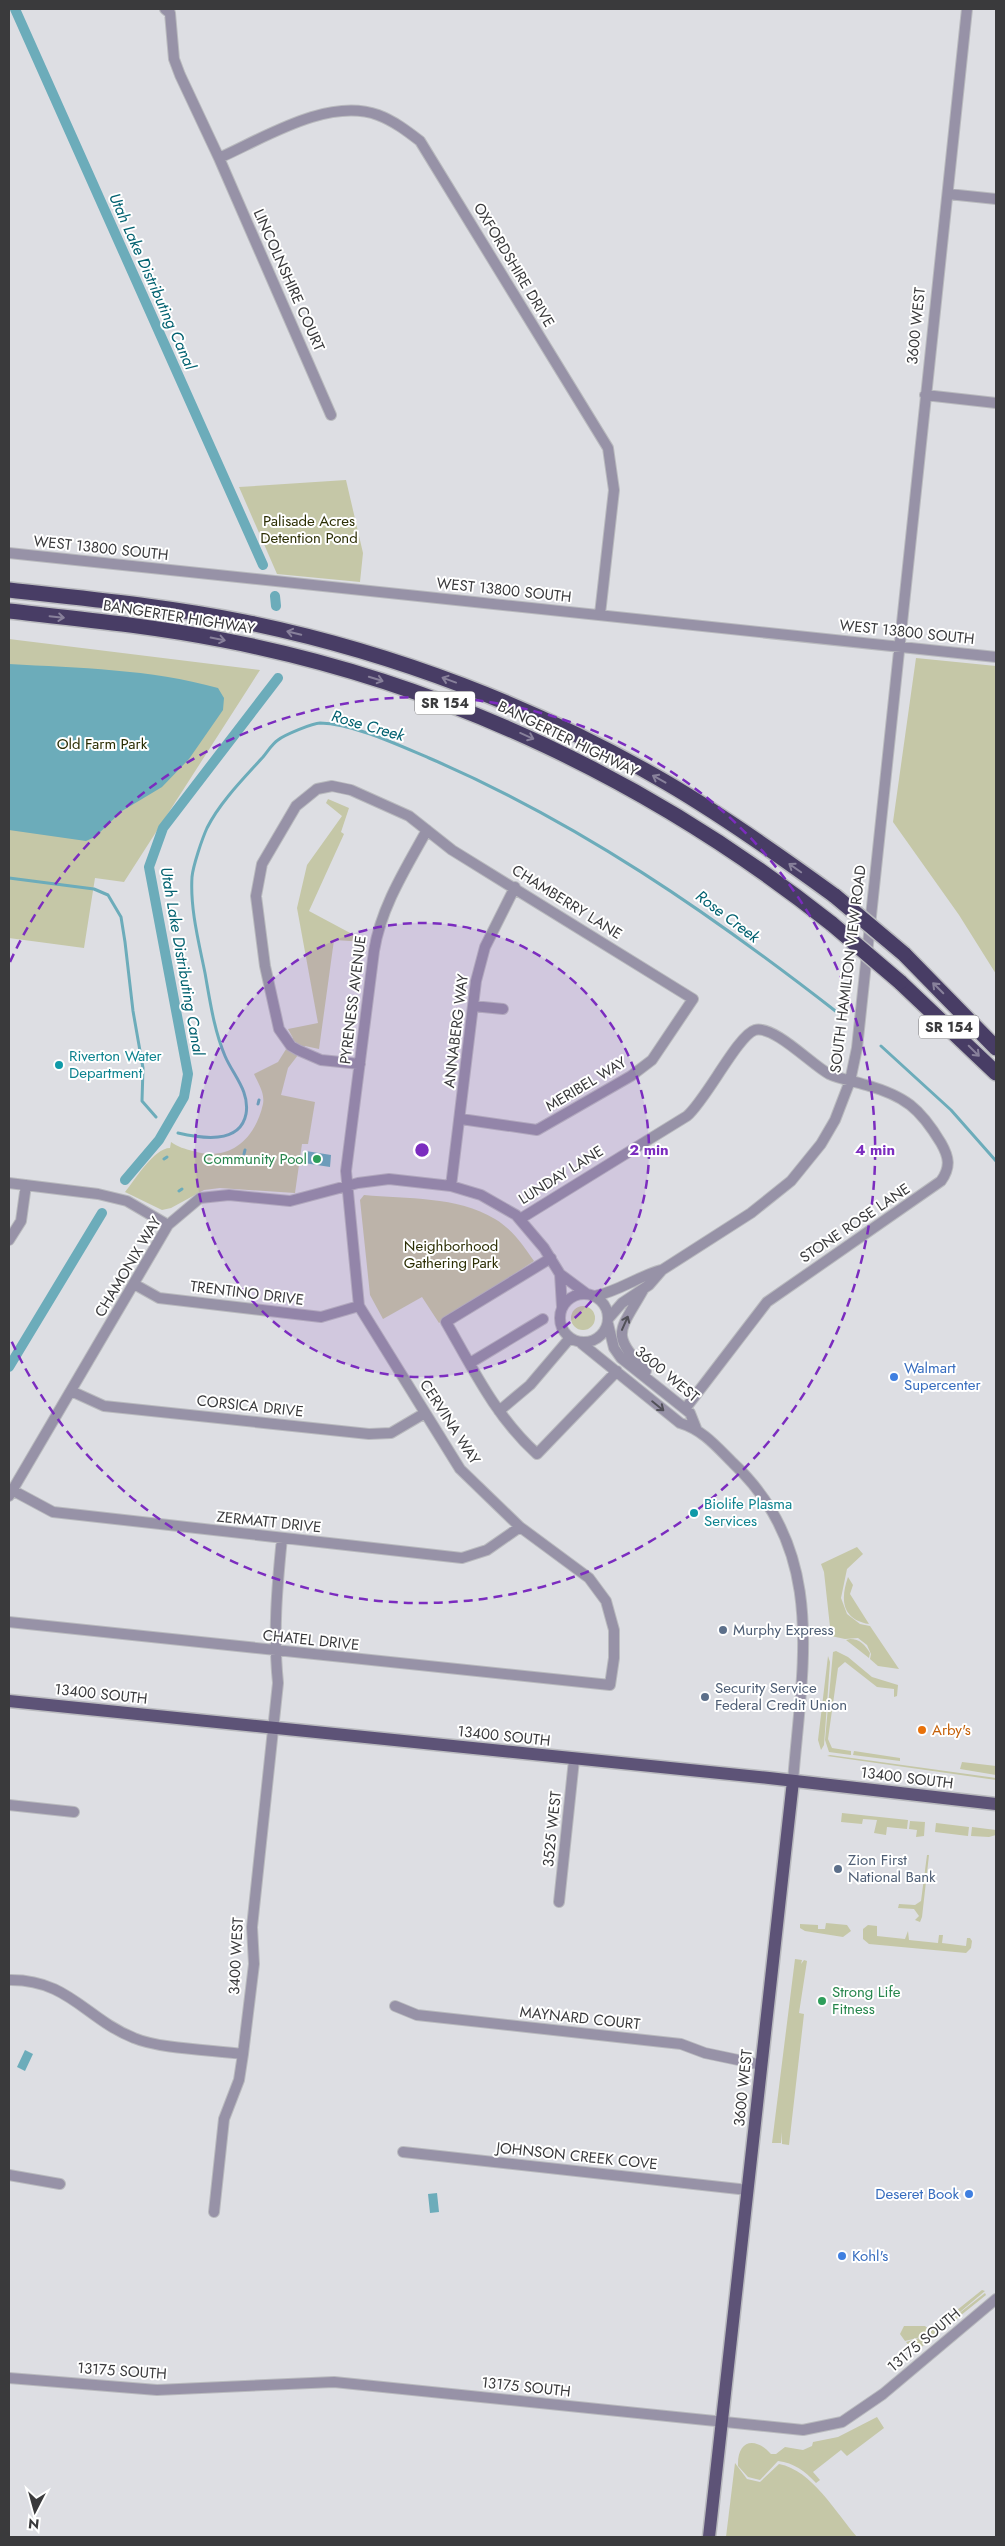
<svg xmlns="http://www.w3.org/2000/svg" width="1005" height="2546" viewBox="0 0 1005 2546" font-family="Jost,sans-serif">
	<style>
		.green { fill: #c5c7a7 }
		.water { fill: #6cacba }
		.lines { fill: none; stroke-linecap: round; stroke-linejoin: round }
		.stream { stroke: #6cacba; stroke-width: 3 }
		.canal { stroke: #6cacba; stroke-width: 10 }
		.minor-casing { stroke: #b9babe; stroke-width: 12 }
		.major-casing { stroke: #b9babe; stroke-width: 15 }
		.highway-casing { stroke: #b9babe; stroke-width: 18 }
		.minor { stroke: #9792a7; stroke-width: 10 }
		.major { stroke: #5d5377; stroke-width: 12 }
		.highway { stroke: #483d65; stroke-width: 15 }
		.highway-bridge-casing { stroke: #b9babe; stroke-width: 18; stroke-linecap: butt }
		.highway-bridge { stroke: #483d65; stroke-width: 15 }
		.oneway { stroke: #88819b }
		.oneway2 { stroke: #515057 }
		.ring { fill: none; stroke: #7b2cbf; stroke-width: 2.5; stroke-dasharray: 9 6 }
		.culture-dot { fill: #0f9aa8; stroke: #fff; stroke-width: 2 }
		.leisure-dot { fill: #2e9e5b; stroke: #fff; stroke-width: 2 }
		.shop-dot { fill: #3f7fe0; stroke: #fff; stroke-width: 2 }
		.service-dot { fill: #5c6f8a; stroke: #fff; stroke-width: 2 }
		.food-dot { fill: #e8710a; stroke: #fff; stroke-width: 2 }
		.labels { text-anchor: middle; stroke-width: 4; stroke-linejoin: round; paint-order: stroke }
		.shield { fill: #fff; stroke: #757576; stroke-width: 1 }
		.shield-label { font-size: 14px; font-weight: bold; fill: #3a3a3c }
		.street-label { font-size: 15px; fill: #3a3a3c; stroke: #fff }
		.park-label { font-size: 15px; fill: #2c2e04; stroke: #fff }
		.culture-label { font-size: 15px; fill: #0d838f; stroke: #fff; text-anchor: start }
		.leisure-label { font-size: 15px; fill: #27864d; stroke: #fff; text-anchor: end }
		.shop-label { font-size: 15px; fill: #366cbe; stroke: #fff; text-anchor: start }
		.service-label { font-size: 15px; fill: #4e5e75; stroke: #fff; text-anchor: start }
		.food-label { font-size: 15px; fill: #c56008; stroke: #fff; text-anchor: start }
		.water-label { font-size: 16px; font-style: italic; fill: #026170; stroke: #fff }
		.centre { fill: #7b2cbf; stroke: #fff; stroke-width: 2.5 }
		.ring-label { font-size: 15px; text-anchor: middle; font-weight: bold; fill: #7b2cbf; stroke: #fff; stroke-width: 4; stroke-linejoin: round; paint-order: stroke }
	</style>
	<rect width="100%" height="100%" fill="#dddee3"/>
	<!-- green -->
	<path class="green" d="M 346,480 L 363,553 L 360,582 L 277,574 L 239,487 Z
		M 9,639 L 260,670 L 124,882 L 95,878 L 84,948 L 9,938 Z
		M 916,658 L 996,666 L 996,974 L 959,915 L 893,822 Z
		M 328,799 L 349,808 L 341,832 L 344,834 L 309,911 L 367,942 L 334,940 L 319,1049 L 305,1046 L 288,1068 L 281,1095 L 315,1102 L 308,1144 L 302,1144 L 295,1193 L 220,1188 L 204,1190 L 171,1208 L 162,1210 L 125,1192 C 135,1180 154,1148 170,1148 L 171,1142 C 178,1147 185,1149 193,1151 C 229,1162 255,1140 263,1104 C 265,1093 258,1083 254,1074 L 278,1062 L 293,1038 L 288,1029 L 318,1023 L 297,908 L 307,865 L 342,816 L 326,803 Z
		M 364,1195 C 407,1199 457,1196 495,1219 C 512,1229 523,1245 534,1261 L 439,1323 L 422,1297 L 383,1319 L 370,1295 L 360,1200 Z
		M571 1318a12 12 0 1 1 24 0a12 12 0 1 1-24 0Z
		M 857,1547 L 863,1554 L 847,1569 L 841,1598 L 847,1614 L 860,1624 L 870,1626 L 899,1669 L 878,1666 L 870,1659 L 871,1654 L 867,1645 L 858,1638 L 845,1639 L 831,1636 L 824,1572 L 821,1564 Z
		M 848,1577 L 853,1585 L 850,1594 L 869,1624 C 842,1619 840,1600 848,1577 Z
		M 850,1639 C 860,1639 865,1645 870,1653 L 869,1658 L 846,1640 Z
		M 836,1651 L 848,1657 L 872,1677 L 898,1685 L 897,1696 L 894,1697 L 894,1689 L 877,1687 L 845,1662 L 838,1668 L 828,1739 L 832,1748 L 851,1751 L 851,1755 L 829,1752 L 825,1740 L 833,1652 Z
		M 828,1656 L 830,1662 L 824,1745 L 821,1750 L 818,1740 Z
		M 854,1751 L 900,1758 L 900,1761 L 853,1755 Z
		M 830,1755 L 989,1777 L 996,1778 L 996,1780 L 827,1756 Z
		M 962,1762 L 996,1766 L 996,1775 L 960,1769 Z
		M 842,1813 L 908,1820 L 907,1829 L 887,1827 L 886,1835 L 874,1833 L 877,1820 L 863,1819 L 862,1824 L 841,1822 Z
		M 910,1821 L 925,1822 L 924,1836 L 916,1837 L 917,1830 L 909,1829 Z
		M 936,1823 L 969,1827 L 968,1836 L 935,1832 Z
		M 972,1827 L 996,1830 L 996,1835 L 989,1837 L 971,1836 Z
		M 927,1855 L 929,1855 L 922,1917 L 920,1922 L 915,1920 L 919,1916 L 914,1909 L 898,1908 L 899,1904 L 915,1905 L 921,1901 Z
		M 826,1923 L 847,1925 L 851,1931 L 843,1937 L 805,1931 L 800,1928 L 800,1924 L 818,1925 L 818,1929 L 825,1929 Z
		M 868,1925 L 877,1926 L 877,1936 L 905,1939 L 908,1931 L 909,1940 L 938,1943 L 939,1935 L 943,1935 L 942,1943 L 966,1946 L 967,1938 L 970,1938 L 972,1941 L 971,1948 L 966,1953 L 869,1944 L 863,1939 L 863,1929 Z
		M 795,1959 L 802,1960 L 801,1964 L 804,1960 L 807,1961 L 799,2013 L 804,2014 L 789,2145 L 782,2144 L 782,2132 L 781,2143 L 772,2143 Z
		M 982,2290 L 985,2291 L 948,2322 L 985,2293 L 986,2295 L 919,2349 L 912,2349 L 906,2342 L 933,2334 L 905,2341 L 900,2334 L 904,2326 L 925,2326 L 931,2331 Z
		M 877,2417 L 884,2428 L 847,2456 L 841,2450 L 813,2472 L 820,2480 L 816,2483 C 805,2471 794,2463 778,2461 L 760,2480 L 748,2477 L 738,2466 C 737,2440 755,2436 771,2454 L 776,2454 L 785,2447 L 803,2450 L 812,2446 L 813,2442 L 838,2437 Z
		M 735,2463 L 747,2479 L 760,2482 L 779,2464 C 812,2470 836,2513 857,2537 L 726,2537 Z"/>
	<!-- water -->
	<path class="water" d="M 9,664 C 79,668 150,669 218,688 L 224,698 L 223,710 L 189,759 L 162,787 L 122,811 L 95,837 L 86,841 L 9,830 Z
		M 306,1151 L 331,1155 L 330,1167 L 304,1163 Z
		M 25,2050 L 33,2054 L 25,2071 L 17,2067 Z
		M 437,2193 L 439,2212 L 430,2213 L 428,2194 Z"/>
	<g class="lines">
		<!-- stream -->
		<path class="stream" d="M 9,878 L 94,889 L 108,895 L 121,917 L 125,942 L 133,1011 L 143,1068 L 142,1101 L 156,1117
			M 881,1046 L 951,1110 L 996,1161
			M 258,1104 L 259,1100
			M 178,1133 C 200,1138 240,1145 246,1114 C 250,1091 233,1075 225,1056 C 214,1030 210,1001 205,973 C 199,943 190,909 192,877 C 193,866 202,839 207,828 C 220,802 244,778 263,757 C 268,751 272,744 278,740 C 284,735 313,723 320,723 C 354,724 398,745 429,758 C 578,822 711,914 838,1013
			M 244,1154 L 245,1150
			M 230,1158 L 233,1160
			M 164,1159 L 167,1157
			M 179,1191 L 182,1189"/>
		<!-- canal -->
		<path class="canal" d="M 15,9 L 263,565
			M 275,596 L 276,606
			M 125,1180 L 159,1140 L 184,1097 L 188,1074 L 149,867 L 163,828 L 278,678
			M 9,1367 L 102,1213"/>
		<!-- minor casing -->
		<g class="minor-casing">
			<path id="minor" d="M 165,9 L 170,13 L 174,59 L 180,75 L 219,158 L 331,415
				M 219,158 C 264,138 328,97 378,115 C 394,121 407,131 420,141 L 608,448 L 614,490 L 600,614
				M 948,194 L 996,199
				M 925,395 L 996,403
				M 9,553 L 996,657
				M 473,1006 L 503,1009
				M 360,1064 L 321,1060 L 298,1050 L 291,1046 L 279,1029 L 265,966 L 256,896 L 262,864 L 296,806 L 317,789 L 332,786 L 351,790 L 409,816 L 452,850 L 693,999 L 652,1060 L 631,1076 L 537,1130 L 461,1119
				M 9,1183 L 98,1194 L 127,1201 L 168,1225
				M 451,1186 L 476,981 L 485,947 L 515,887
				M 520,1219 L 687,1116 C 706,1100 738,1035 755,1030 C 774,1025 812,1065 829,1074 C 840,1079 854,1081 866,1085 C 905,1096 920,1108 941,1143 C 949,1157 951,1167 941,1181 L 767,1302 L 685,1409
				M 9,1240 L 21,1221 L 26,1185
				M 551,1258 L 446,1322 C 473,1369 496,1417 537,1454 L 617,1371
				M 560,1274 L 562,1307
				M 134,1284 L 159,1298 L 321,1317 L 359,1306
				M 643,1290 C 620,1331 609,1334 646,1371
				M560 1318a24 24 0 1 1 48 0a24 24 0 1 1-48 0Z
				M 595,1296 C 619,1291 637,1277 661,1270
				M 608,1319 L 622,1303 L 649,1285 L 662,1270 L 751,1213 L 791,1181 L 821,1144 L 835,1120 L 850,1081 L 857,1048 L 967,9
				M 608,1324 L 614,1348 L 621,1358 L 690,1413 L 696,1428
				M 581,1343 L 680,1423 C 703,1430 716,1446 733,1463 C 828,1552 802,1665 793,1781
				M 470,1363 L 543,1319
				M 71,1391 L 104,1406 L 369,1434 L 391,1433 L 425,1413
				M 499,1411 L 530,1385 L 570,1338
				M 12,1490 L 53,1512 L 462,1558 L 487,1550 L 520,1527
				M 9,1496 L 168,1225 L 200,1198 L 229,1195 L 290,1201 L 358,1183 L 389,1179 L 451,1186 L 481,1195 L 516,1215 L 544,1248 L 560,1274 L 587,1294
				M 9,1622 L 610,1685 L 614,1658 L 614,1630 L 606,1601 L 589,1578 L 520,1527 L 460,1469 L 359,1306 L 346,1171 L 374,951 C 381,907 406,868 427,830
				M 9,1805 L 74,1812
				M 559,1902 L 574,1760
				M 9,1980 C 68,1979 86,2019 134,2038 C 160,2049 213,2050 243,2054
				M 395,2006 L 417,2015 L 681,2044 L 705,2053 L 762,2065
				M 403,2152 L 748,2190
				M 9,2175 L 60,2184
				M 214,2212 L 224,2119 L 239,2080 L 243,2054 L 254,1964 L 252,1927 L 278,1683 C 273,1634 277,1587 282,1538
				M 9,2378 L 157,2390 L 334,2382 L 803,2430 L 842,2422 L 883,2394 L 996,2299"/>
		</g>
		<!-- major casing -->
		<g class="major-casing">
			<path id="major" d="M 9,1701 L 769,1778 L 996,1804
				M 709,2537 L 793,1781"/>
		</g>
		<!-- highway casing -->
		<g class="highway-casing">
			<path id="highway" d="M 9,590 C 88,599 167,606 245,622 C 392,652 537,707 667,783 C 725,817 780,856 835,896
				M 9,611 C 80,619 152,626 223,640 C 447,683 654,783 832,924
				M 904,954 L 996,1048
				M 900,982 L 996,1073"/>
		</g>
		<!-- minor -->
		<use href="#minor" class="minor"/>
		<!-- major -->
		<use href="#major" class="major"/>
		<!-- highway -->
		<use href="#highway" class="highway"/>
		<!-- highway-bridge casing -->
		<g class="highway-bridge-casing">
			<path id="highway-bridge" d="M 835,896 L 904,954
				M 832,924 L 900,982"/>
		</g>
		<!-- highway-bridge -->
		<use href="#highway-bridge" class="highway-bridge"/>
	</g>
	<!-- one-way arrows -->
	<defs><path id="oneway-shaft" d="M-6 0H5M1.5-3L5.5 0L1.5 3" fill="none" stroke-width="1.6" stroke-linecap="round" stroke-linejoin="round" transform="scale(1.25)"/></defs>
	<g class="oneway">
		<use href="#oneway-shaft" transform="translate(57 617) rotate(6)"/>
		<use href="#oneway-shaft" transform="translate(294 633) rotate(-166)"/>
		<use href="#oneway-shaft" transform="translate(218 639) rotate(11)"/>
		<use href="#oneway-shaft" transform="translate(376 679) rotate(17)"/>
		<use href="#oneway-shaft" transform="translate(449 680) rotate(-160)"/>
		<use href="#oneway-shaft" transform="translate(527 736) rotate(24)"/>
		<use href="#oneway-shaft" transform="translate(659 779) rotate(-151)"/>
		<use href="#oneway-shaft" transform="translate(795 868) rotate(-145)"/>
		<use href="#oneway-shaft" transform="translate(938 988) rotate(-135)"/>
		<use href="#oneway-shaft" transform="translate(974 1051) rotate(45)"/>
	</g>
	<g class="oneway2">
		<use href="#oneway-shaft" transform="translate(625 1323) rotate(-66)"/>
		<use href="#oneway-shaft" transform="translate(658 1406) rotate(39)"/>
	</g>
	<!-- distance rings -->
	<circle cx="422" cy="1150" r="227" fill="#7b2cbf" fill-opacity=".12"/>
	<g class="ring">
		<circle cx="422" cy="1150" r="227"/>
		<path d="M10 962A453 453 0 1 1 10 1338"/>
	</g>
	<!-- markers -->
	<g class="culture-dot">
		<circle cx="59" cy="1065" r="5"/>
		<circle cx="694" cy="1513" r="5"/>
	</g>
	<g class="leisure-dot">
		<circle cx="317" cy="1159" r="5"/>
		<circle cx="822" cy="2001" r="5"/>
	</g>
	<g class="shop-dot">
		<circle cx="894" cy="1377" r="5"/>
		<circle cx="969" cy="2194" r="5"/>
		<circle cx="842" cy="2256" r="5"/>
	</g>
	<g class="service-dot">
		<circle cx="723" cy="1630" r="5"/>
		<circle cx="705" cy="1697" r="5"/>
		<circle cx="838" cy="1869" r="5"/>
	</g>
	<circle class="food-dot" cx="922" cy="1730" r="5"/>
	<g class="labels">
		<!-- shield labels -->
		<g class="shield">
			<rect x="415" y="691.5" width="60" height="23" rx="4"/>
			<rect x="919" y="1015.5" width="60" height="23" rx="4"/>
		</g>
		<g class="shield-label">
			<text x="445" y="708">SR 154</text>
			<text x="949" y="1032">SR 154</text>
		</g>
		<!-- street labels -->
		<g class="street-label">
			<text transform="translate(514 265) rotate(59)" y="5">OXFORDSHIRE DRIVE</text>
			<text transform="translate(289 280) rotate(66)" y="5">LINCOLNSHIRE COURT</text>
			<text transform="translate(916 326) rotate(-84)" y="5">3600 WEST</text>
			<text transform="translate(101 548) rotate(6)" y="5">WEST 13800 SOUTH</text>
			<text transform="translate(504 590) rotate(6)" y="5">WEST 13800 SOUTH</text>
			<text transform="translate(179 617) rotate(9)" y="5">BANGERTER HIGHWAY</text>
			<text transform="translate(907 632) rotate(6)" y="5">WEST 13800 SOUTH</text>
			<text transform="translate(568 739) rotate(26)" y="5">BANGERTER HIGHWAY</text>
			<text transform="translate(567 902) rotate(32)" y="5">CHAMBERRY LANE</text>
			<text transform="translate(848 969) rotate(-83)" y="5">SOUTH HAMILTON VIEW ROAD</text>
			<text transform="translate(353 1000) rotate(-83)" y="5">PYRENESS AVENUE</text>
			<text transform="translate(456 1031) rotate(-83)" y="5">ANNABERG WAY</text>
			<text transform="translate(586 1084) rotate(-31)" y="5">MERIBEL WAY</text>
			<text transform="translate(561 1175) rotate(-32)" y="5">LUNDAY LANE</text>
			<text transform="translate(855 1223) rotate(-34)" y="5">STONE ROSE LANE</text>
			<text transform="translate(128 1267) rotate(-59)" y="5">CHAMONIX WAY</text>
			<text transform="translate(247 1293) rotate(7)" y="5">TRENTINO DRIVE</text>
			<text transform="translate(667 1374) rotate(40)" y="5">3600 WEST</text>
			<text transform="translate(250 1406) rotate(6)" y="5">CORSICA DRIVE</text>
			<text transform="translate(450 1422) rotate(57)" y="5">CERVINA WAY</text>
			<text transform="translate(269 1522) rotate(6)" y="5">ZERMATT DRIVE</text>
			<text transform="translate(311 1640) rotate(6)" y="5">CHATEL DRIVE</text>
			<text transform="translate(101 1694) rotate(6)" y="5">13400 SOUTH</text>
			<text transform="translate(504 1736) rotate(6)" y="5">13400 SOUTH</text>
			<text transform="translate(907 1778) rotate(7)" y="5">13400 SOUTH</text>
			<text transform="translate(552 1829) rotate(-84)" y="5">3525 WEST</text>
			<text transform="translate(236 1956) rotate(-87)" y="5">3400 WEST</text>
			<text transform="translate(580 2018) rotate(6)" y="5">MAYNARD COURT</text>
			<text transform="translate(743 2088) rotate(-84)" y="5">3600 WEST</text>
			<text transform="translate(577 2156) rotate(6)" y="5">JOHNSON CREEK COVE</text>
			<text transform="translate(924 2340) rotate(-40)" y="5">13175 SOUTH</text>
			<text transform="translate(122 2371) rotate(4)" y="5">13175 SOUTH</text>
			<text transform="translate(526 2387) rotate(6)" y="5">13175 SOUTH</text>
		</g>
		<!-- park labels -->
		<g class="park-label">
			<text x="309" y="526">Palisade Acres<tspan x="309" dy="17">Detention Pond</tspan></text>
			<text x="102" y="749">Old Farm Park</text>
			<text x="451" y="1251">Neighborhood<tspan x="451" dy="17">Gathering Park</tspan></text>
		</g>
		<!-- culture labels -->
		<g class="culture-label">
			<text x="69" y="1061">Riverton Water<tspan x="69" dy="17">Department</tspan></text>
			<text x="704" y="1509">Biolife Plasma<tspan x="704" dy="17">Services</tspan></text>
		</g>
		<!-- leisure labels -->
		<g class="leisure-label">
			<text x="307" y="1164">Community Pool</text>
			<text x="832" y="1997" text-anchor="start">Strong Life<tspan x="832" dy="17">Fitness</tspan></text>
		</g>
		<!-- shop labels -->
		<g class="shop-label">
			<text x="904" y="1373">Walmart<tspan x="904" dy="17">Supercenter</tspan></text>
			<text x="959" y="2199" text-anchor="end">Deseret Book</text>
			<text x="852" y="2261">Kohl's</text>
		</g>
		<!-- service labels -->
		<g class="service-label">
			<text x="733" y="1635">Murphy Express</text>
			<text x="715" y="1693">Security Service<tspan x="715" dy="17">Federal Credit Union</tspan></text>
			<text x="848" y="1865">Zion First<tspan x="848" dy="17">National Bank</tspan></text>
		</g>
		<!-- food labels -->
		<g class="food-label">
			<text x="932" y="1735">Arby's</text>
		</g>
		<!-- water labels -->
		<g class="water-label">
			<text transform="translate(153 281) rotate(66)" y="6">Utah Lake Distributing Canal</text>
			<text transform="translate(368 725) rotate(16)" y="6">Rose Creek</text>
			<text transform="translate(728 916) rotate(37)" y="6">Rose Creek</text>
			<text transform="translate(183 961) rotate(80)" y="6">Utah Lake Distributing Canal</text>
		</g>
	</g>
	<circle cx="422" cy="1150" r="8" class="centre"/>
	<g class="ring-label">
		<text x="649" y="1155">2 min</text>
		<text x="875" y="1155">4 min</text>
	</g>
	<!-- border -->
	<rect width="1005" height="2546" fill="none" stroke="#3a3a3c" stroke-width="20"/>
	<!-- north arrow -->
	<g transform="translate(35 2511) rotate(186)" stroke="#ffffff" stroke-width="4" paint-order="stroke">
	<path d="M0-4L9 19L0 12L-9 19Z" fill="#3a3a3c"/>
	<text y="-8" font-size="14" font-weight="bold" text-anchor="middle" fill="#3a3a3c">N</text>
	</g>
</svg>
